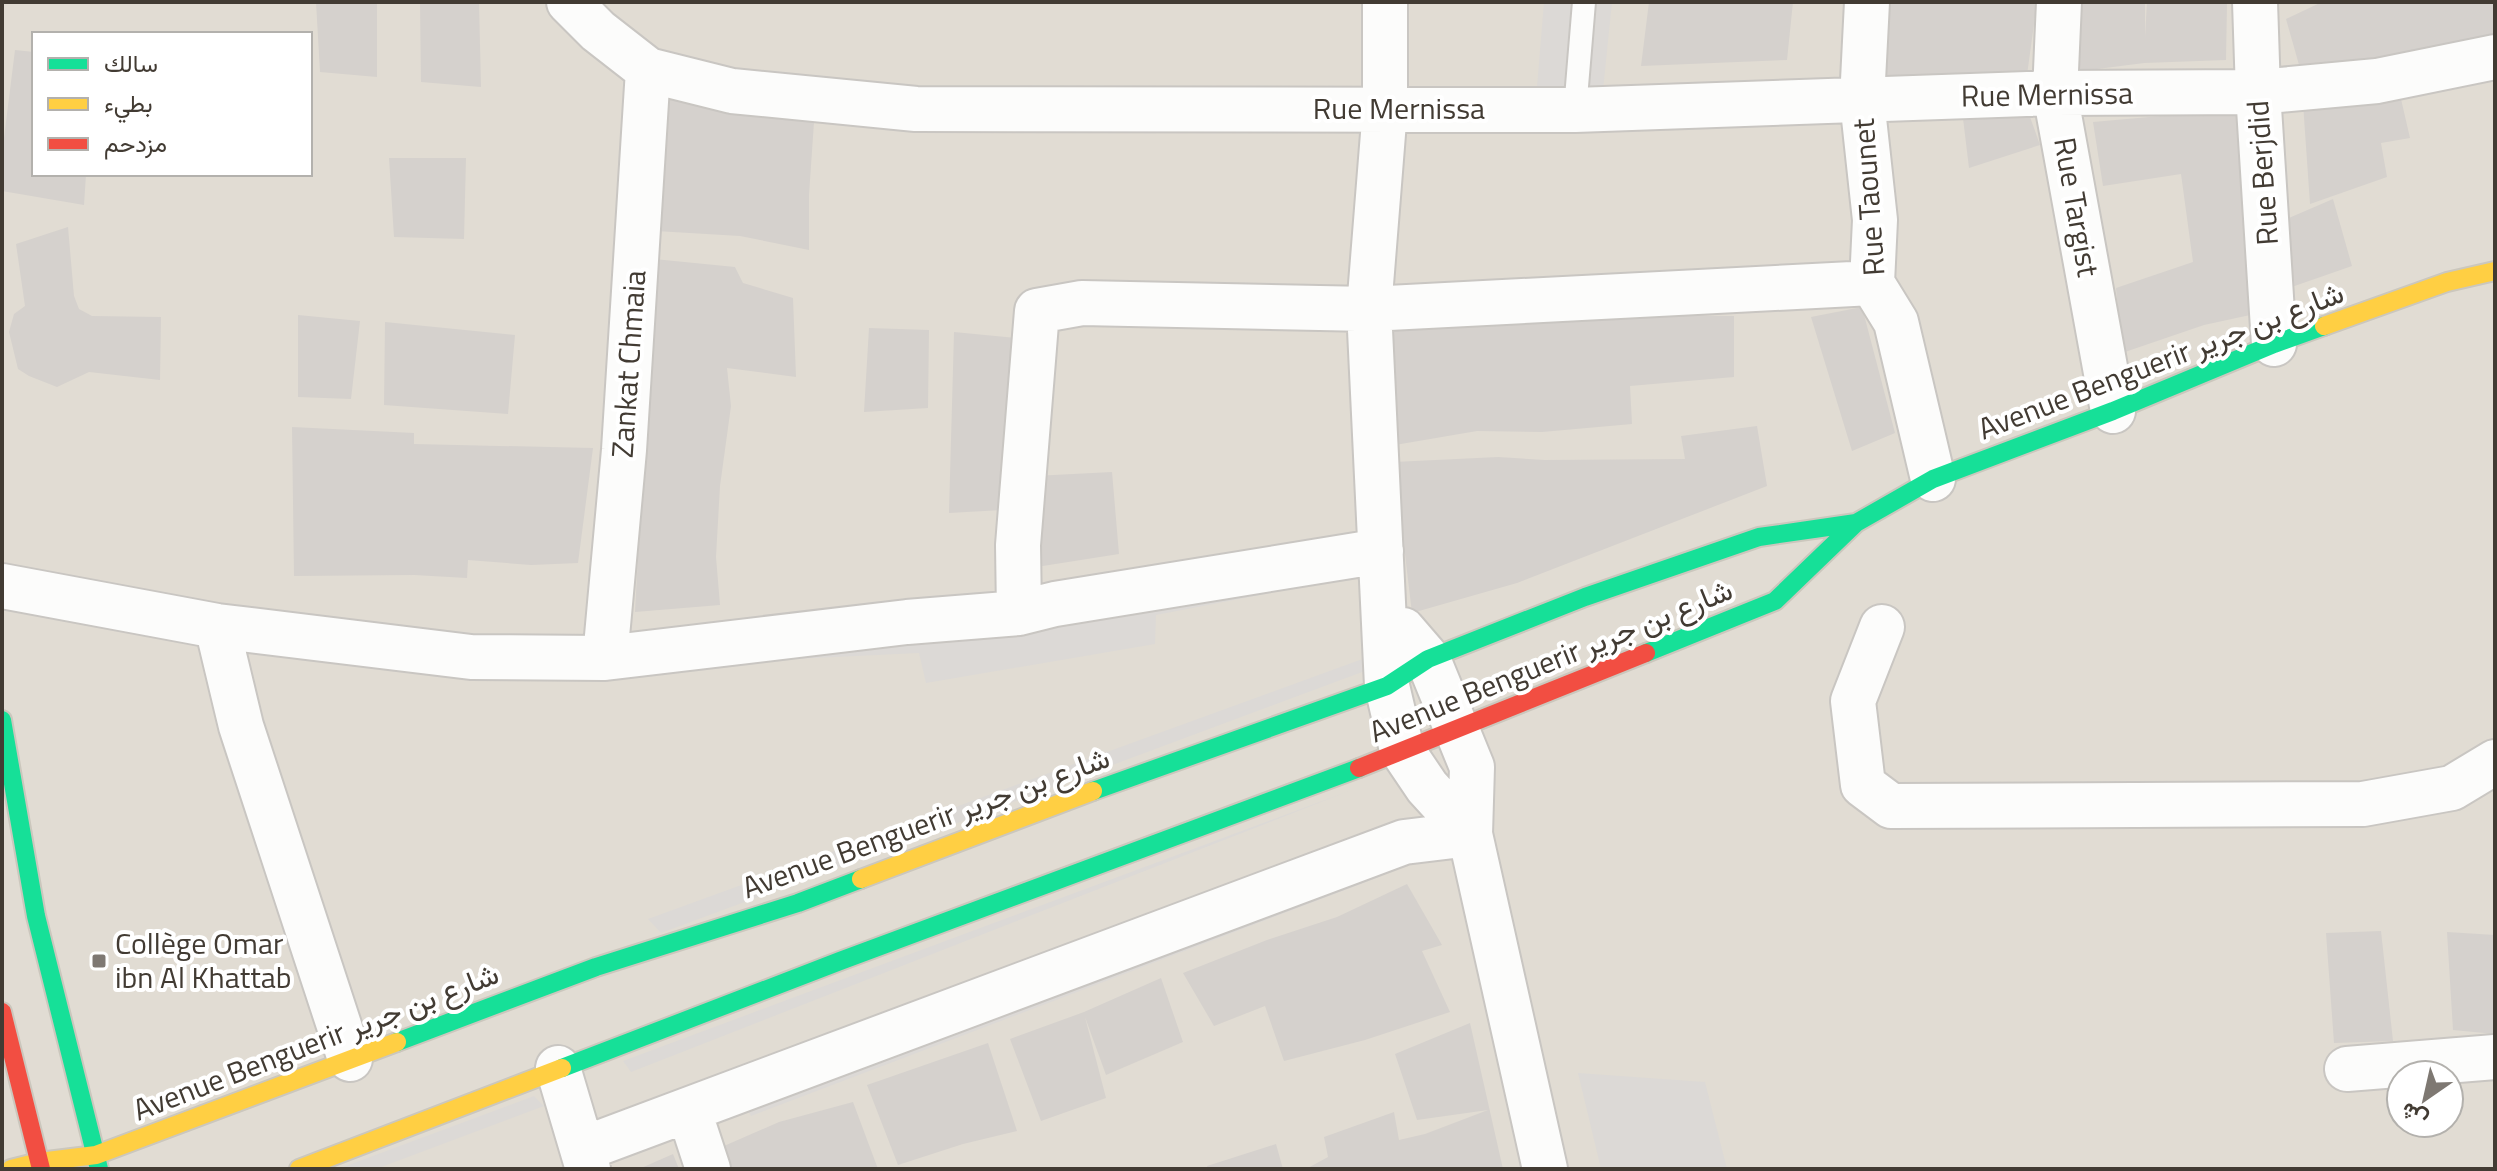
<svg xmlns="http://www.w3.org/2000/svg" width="2497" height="1171" viewBox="0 0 2497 1171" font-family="'Titillium Web',Vazirmatn,sans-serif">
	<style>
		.residential { fill: #e1dcd3; fill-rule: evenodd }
		.parking { fill: #dcd9d6 }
		.building { fill: #d5d1cd }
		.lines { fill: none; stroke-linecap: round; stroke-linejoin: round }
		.lane-casing { stroke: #c9c6c2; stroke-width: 26 }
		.street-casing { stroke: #c9c6c2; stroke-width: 48 }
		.fast-casing { stroke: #cbc7bd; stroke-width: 22 }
		.slow-casing { stroke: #cbc7bd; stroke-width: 22 }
		.jam-casing { stroke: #cbc7bd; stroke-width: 22 }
		.lane { stroke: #fcfcfb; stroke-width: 22 }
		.street { stroke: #fcfcfb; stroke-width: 44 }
		.fast { stroke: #16e098; stroke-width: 18 }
		.slow { stroke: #ffcf43; stroke-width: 18 }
		.jam { stroke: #f24e42; stroke-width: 18 }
		.poi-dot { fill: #7e7872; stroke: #fff; stroke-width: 3 }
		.labels { text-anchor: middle; stroke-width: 8; stroke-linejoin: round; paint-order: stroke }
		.street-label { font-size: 30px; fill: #423b33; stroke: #fff }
		.poi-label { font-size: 30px; fill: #423b33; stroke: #fff; text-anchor: start }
	</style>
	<rect width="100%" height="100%" fill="#eceae6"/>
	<!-- residential -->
	<path class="residential" d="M 2,2 L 2495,2 L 2495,1169 L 2,1169 ZM 34,34 L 310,34 L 310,174 L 34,174 ZM 2401,1075 L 2449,1075 L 2449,1123 L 2401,1123 Z"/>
	<!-- parking -->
	<path class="parking" d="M 1544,2 L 1612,2 L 1602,100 L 1536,99 Z
		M 1364,575 L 1156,615 L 1155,644 L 926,683 L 919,653 L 710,663 Z
		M 1368,657 L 1373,668 L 661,933 L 648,919 Z
		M 1349,791 L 631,1072 L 623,1061 Z
		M 1375,864 L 1382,876 L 751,1116 L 743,1101 Z
		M 1578,1073 L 1705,1082 L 1727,1169 L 1601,1169 Z
		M 534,1096 L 544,1106 L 376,1169 L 338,1169 Z"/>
	<!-- building -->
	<path class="building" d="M 316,2 L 377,2 L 377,77 L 320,72 Z
		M 420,2 L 479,2 L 481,87 L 421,82 Z
		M 1649,2 L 1793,2 L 1787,60 L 1641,66 Z
		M 1881,2 L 2037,2 L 2027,75 L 1880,89 Z
		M 2076,2 L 2145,2 L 2145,38 L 2147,2 L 2227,4 L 2226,60 L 2144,63 L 2074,72 Z
		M 2322,2 L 2495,2 L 2495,41 L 2305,86 L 2286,19 Z
		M 15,50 L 34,52 L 34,174 L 86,174 L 84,205 L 2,191 L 2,154 Z
		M 2398,86 L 2410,138 L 2381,143 L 2387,177 L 2310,204 L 2303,103 Z
		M 663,98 L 814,122 L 809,195 L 809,250 L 740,236 L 656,231 Z
		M 2025,103 L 2040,145 L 1969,168 L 1962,110 Z
		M 2251,108 L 2264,312 L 2204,325 L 2122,353 L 2116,288 L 2193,262 L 2181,174 L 2103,186 L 2093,122 Z
		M 389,158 L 466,158 L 464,239 L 394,237 Z
		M 2333,199 L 2352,266 L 2286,289 L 2284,220 Z
		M 68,227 L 74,296 L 79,309 L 92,316 L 161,317 L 160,380 L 89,372 L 57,387 L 29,376 L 18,369 L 9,332 L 14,314 L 25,306 L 16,244 Z
		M 654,259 L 735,267 L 743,283 L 793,298 L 796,377 L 727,368 L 731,406 L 720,486 L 716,557 L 720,605 L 635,612 Z
		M 1862,307 L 1895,433 L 1852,451 L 1811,317 Z
		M 298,315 L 360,321 L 351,399 L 298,397 Z
		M 1627,315 L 1734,316 L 1734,377 L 1630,386 L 1632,424 L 1542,432 L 1477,431 L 1395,445 L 1386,327 Z
		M 385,322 L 515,335 L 508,414 L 384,405 Z
		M 869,328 L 929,330 L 928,408 L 864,412 Z
		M 954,332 L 1016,338 L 1002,510 L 949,513 Z
		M 1757,426 L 1767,486 L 1517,583 L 1412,613 L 1394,462 L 1498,457 L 1545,460 L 1685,459 L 1681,436 Z
		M 292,427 L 414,433 L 414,444 L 593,448 L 578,563 L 531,565 L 468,560 L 467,578 L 414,575 L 294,576 Z
		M 1112,472 L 1119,554 L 1030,568 L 1034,476 Z
		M 1407,884 L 1442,945 L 1422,951 L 1450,1012 L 1365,1040 L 1284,1061 L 1265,1006 L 1214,1026 L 1183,973 L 1267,940 L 1337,917 Z
		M 2381,931 L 2393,1041 L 2334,1043 L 2326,933 Z
		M 2447,932 L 2495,935 L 2495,1034 L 2453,1030 Z
		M 1161,978 L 1183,1042 L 1106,1075 L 1085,1017 L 1106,1098 L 1041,1121 L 1010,1039 L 1084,1012 Z
		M 1470,1023 L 1503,1169 L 1306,1169 L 1328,1157 L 1324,1137 L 1394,1112 L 1399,1140 L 1425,1134 L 1488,1110 L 1417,1120 L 1395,1054 Z
		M 988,1043 L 1017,1131 L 963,1144 L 898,1165 L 867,1085 Z
		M 853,1102 L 878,1169 L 732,1169 L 724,1146 L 779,1122 Z
		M 1276,1144 L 1283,1169 L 1208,1169 L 1207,1166 Z
		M 673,1154 L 679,1169 L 639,1169 Z"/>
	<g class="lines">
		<!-- lane casing -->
		<g class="lane-casing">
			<path id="lane" d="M 1575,110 L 1584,2"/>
		</g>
		<!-- street casing -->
		<g class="street-casing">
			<path id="street" d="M 569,2 L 598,31 L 648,70 L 732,91 L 916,109 L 1575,110 L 2055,93 L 2258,92 L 2377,81 L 2495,57
				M 1385,2 L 1385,109 L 1369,309 L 1387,686 L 1402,750 L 1427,787 L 1470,834
				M 1867,2 L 1862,100 L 1875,220 L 1872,283 L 1896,322 L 1933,479
				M 2059,2 L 2055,93 L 2113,411
				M 2255,2 L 2258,92 L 2274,344
				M 2,586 L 217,626 L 471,657 L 605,658 L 907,622 L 1019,613 L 1055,604 L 1381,551
				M 1019,613 L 1018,545 L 1037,311 L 1082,303 L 1369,309 L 1872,283
				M 217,626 L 241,726 L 350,1059
				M 1882,627 L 1853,701 L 1863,785 L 1891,806 L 2363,804 L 2452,788 L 2495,762
				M 1403,630 L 1428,659 L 1472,767 L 1470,834 L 1545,1169
				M 605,658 L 624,450 L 648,70
				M 558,1068 L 588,1169
				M 2347,1069 L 2495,1057
				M 689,1111 L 708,1169
				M 583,1149 L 1404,842 L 1470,834"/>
		</g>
		<!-- fast casing -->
		<g class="fast-casing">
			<path id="fast" d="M 1646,653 L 1775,601 L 1856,523 L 1933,479 L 2113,411 L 2274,344 L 2324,326
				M 2,720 L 36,916 L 99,1169
				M 1093,791 L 1387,686 L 1428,659 L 1585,597 L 1759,537 L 1856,523
				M 397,1042 L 596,967 L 798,903 L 861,879
				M 562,1068 L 840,961 L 1359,768"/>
		</g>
		<!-- slow casing -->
		<g class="slow-casing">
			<path id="slow" d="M 2324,326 L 2447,282 L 2495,271
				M 861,879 L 1093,791
				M 11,1169 L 39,1162 L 96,1155 L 397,1042
				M 299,1169 L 562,1068"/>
		</g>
		<!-- jam casing -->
		<g class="jam-casing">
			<path id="jam" d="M 1359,768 L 1646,653
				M 2,1012 L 41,1169"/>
		</g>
		<!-- lane -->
		<use href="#lane" class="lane"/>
		<!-- street -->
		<use href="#street" class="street"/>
		<!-- fast -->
		<use href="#fast" class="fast"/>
		<!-- slow -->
		<use href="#slow" class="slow"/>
		<!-- jam -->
		<use href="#jam" class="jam"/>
	</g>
	<!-- markers -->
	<rect class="poi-dot" x="91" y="953" width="16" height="16" rx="4"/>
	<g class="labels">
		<!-- street labels -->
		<g class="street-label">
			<text transform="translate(2047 95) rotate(-1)" y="10">Rue Mernissa</text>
			<text x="1399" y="119">Rue Mernissa</text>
			<text transform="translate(2263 173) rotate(-94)" y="10">Rue Berjdid</text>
			<text transform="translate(1869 197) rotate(-94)" y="10">Rue Taounet</text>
			<text transform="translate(2076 207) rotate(80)" y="10">Rue Targist</text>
			<text transform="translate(2161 361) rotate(-21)" y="10">Avenue Benguerir شارع بن جرير</text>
			<text transform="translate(629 364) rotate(-86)" y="10">Zankat Chmaia</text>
			<text transform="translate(1551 661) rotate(-22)" y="10">Avenue Benguerir شارع بن جرير</text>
			<text transform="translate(926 823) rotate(-20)" y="10">Avenue Benguerir شارع بن جرير</text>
			<text transform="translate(316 1042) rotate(-21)" y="10">Avenue Benguerir شارع بن جرير</text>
		</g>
		<!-- poi labels -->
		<g class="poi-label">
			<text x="115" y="954">Collège Omar<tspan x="115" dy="34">ibn Al Khattab</tspan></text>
		</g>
	</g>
	<!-- border -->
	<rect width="2497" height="1171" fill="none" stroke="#423b33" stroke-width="8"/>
	<!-- legend -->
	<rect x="32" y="32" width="280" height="144" fill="#ffffff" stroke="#b3b1ad" stroke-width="2"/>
	<rect x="48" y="58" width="40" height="12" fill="#16e098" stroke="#b3b1ad" stroke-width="2"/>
	<text x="104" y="72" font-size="24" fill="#423b33">سالك</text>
	<rect x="48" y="98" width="40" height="12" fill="#ffcf43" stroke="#b3b1ad" stroke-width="2"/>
	<text x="104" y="112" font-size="24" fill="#423b33">بطيء</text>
	<rect x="48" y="138" width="40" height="12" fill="#f24e42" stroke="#b3b1ad" stroke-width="2"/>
	<text x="104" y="152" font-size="24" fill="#423b33">مزدحم</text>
	<!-- north arrow -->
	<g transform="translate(2425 1099) rotate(214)"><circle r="38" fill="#ffffff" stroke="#b3b1ad" stroke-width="2"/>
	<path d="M0-6L14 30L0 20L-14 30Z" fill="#7e7872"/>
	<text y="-12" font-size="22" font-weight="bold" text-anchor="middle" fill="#423b33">ش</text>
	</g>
</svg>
